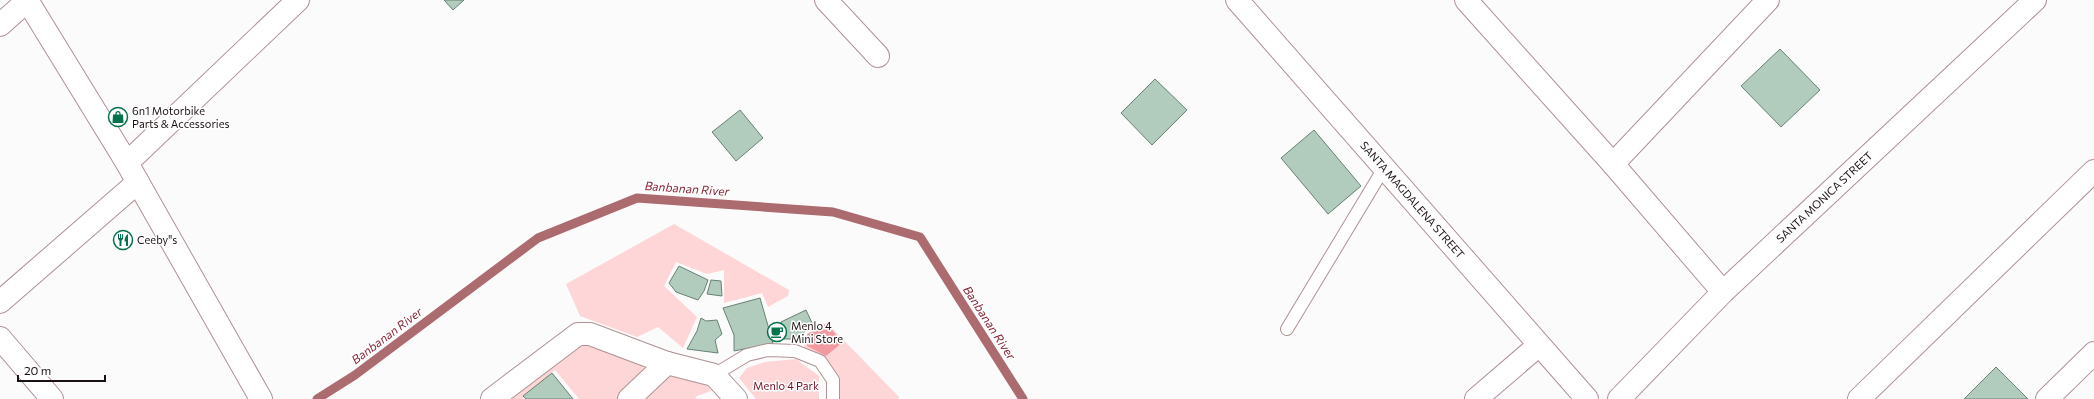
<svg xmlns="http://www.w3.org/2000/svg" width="2094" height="399" viewBox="0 0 2094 399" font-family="Commissioner,sans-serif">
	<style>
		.green { fill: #fed6d7 }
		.forest { fill: #f19a9f }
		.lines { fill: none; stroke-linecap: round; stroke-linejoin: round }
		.stream { stroke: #ab6b6f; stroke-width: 9 }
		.building { fill: #b1ccbd; stroke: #688173 }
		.lane-casing { stroke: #af9193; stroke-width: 14 }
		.street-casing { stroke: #af9193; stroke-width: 24 }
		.secondary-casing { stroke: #af9193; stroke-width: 24 }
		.lane { stroke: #fff; stroke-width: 12 }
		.street { stroke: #fff; stroke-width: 22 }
		.secondary { stroke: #fff; stroke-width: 22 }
		.labels { text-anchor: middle; stroke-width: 3; stroke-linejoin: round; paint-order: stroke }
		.poi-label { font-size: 11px; fill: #1c1112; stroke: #fff; text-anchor: start }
		.street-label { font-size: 11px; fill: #1c1112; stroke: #fff }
		.park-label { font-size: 11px; fill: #771027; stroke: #fff }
		.water-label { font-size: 12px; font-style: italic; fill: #892536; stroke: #fff }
	</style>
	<rect width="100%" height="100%" fill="#fbfbfb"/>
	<!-- green -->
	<path class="green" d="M 674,224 L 789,290 L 788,296 L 768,307 L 762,293 L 724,303 L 724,270 L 707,274 L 676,262 L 664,286 L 697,317 L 683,348 L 658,327 L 637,337 L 580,316 L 566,284 Z
		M 827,323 L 899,397 L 898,399 L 839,399 L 826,359 L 804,348 L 805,336 Z
		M 580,338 L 638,360 L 647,374 L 620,399 L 579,399 L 555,370 L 522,399 L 498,399 Z
		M 796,359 L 819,376 L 819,399 L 756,399 L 739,378 L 747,368 L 765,362 Z
		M 669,368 L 703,377 L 711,391 L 695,397 L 697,399 L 636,399 L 663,384 Z"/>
	<!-- forest -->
	<path class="forest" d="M 827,323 L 842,343 L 826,356 L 807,346 L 807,334 Z"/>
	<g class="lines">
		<!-- stream -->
		<path class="stream" d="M 317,399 L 355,375 L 538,238 L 637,198 L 833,212 L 920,237 L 1023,399"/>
	</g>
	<!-- building -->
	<path class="building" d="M 444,0 L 464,0 L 453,10 Z
		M 1780,49 L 1820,90 L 1781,127 L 1741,86 Z
		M 1155,79 L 1187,110 L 1152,145 L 1121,113 Z
		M 740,110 L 763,138 L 736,161 L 712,132 Z
		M 1314,130 L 1361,186 L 1328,214 L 1281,158 Z
		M 679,266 L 708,280 L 704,291 L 698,300 L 676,292 L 669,283 Z
		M 711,280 L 721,281 L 722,296 L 707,294 Z
		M 760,298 L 773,343 L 734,351 L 734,335 L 723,308 Z
		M 806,310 L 813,325 L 805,329 L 802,339 L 784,339 L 781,322 Z
		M 701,318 L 706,321 L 717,320 L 722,334 L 715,340 L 718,353 L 687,349 L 697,331 Z
		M 779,323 L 782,339 L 775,340 L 770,326 Z
		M 1996,367 L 2028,399 L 1964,399 Z
		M 552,373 L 573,399 L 526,399 L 523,396 Z"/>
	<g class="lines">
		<!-- lane casing -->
		<g class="lane-casing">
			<path id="lane" d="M 1287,329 L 1384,168
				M 714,375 L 747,355 L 768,350 L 795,351 L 820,361 L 833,380 L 833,399"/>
		</g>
		<!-- street casing -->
		<g class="street-casing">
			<g id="street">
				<path d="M 826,0 L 878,56"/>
				<path id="s1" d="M 1237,0 L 1587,399"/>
				<path d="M 1466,0 L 1613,164 L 1723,292"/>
				<path d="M 0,25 L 28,0"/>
				<path d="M 127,163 L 298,0"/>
				<path d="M 1613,164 L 1768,0"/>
				<path d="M 0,302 L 138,182"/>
				<path d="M 0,338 L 52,399"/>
				<path d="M 492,399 L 578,334 L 590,334 L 667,363"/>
				<path d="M 629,399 L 667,363 L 714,375 L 736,399"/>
				<path d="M 1476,399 L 1539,345"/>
				<path id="s2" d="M 1619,399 L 1723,292 L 2035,0"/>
				<path d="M 1859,399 L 2094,171"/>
				<path d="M 2047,399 L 2094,353"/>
			</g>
		</g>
		<!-- secondary casing -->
		<g class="secondary-casing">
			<path id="secondary" d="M 27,0 L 127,163 L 261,399"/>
		</g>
		<!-- lane -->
		<use href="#lane" class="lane"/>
		<!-- street -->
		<use href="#street" class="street"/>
		<!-- secondary -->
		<use href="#secondary" class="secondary"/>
	</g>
	<!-- icons -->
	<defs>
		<g id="shop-ring" transform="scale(1)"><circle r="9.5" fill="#fff" stroke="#03734c" stroke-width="1.5"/><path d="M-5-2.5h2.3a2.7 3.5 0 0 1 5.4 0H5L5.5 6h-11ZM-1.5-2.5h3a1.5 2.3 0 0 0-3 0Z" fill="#03734c"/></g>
		<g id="restaurant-ring" transform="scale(1)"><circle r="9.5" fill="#fff" stroke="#03734c" stroke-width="1.5"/><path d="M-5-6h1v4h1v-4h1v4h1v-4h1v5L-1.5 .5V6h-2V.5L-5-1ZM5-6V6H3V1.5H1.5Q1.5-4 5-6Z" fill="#03734c"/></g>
		<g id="cafe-ring" transform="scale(1)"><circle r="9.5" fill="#fff" stroke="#03734c" stroke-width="1.5"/><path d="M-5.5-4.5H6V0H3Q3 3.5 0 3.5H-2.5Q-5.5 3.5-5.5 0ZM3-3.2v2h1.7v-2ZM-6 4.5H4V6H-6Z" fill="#03734c"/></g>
	</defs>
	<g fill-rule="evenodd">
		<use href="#shop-ring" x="118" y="117"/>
		<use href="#restaurant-ring" x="123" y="240"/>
		<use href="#cafe-ring" x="777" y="332"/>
	</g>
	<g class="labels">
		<!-- poi labels -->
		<g class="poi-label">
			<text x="132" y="115">6n1 Motorbike<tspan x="132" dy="13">Parts &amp; Accessories</tspan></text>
			<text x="137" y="244">Ceeby"s</text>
			<text x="791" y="330">Menlo 4<tspan x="791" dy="13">Mini Store</tspan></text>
		</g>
		<!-- street labels -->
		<g class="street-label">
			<text dy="4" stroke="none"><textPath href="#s2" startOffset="288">SANTA MONICA STREET</textPath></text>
			<text dy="4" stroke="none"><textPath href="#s1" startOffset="266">SANTA MAGDALENA STREET</textPath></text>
		</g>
		<!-- park labels -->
		<g class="park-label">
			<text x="786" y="390">Menlo 4 Park</text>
		</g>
		<!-- water labels -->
		<g class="water-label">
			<text transform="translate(687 189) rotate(4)" y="4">Banbanan River</text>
			<text transform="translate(989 323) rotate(57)" y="4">Banbanan River</text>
			<text transform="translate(387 336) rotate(-37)" y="4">Banbanan River</text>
		</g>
	</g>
	<!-- scale -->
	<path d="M18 375v6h87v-6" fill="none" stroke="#1c1112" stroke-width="2"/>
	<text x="24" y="375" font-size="12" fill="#1c1112" stroke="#ffffff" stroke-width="3" paint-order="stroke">20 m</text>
</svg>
